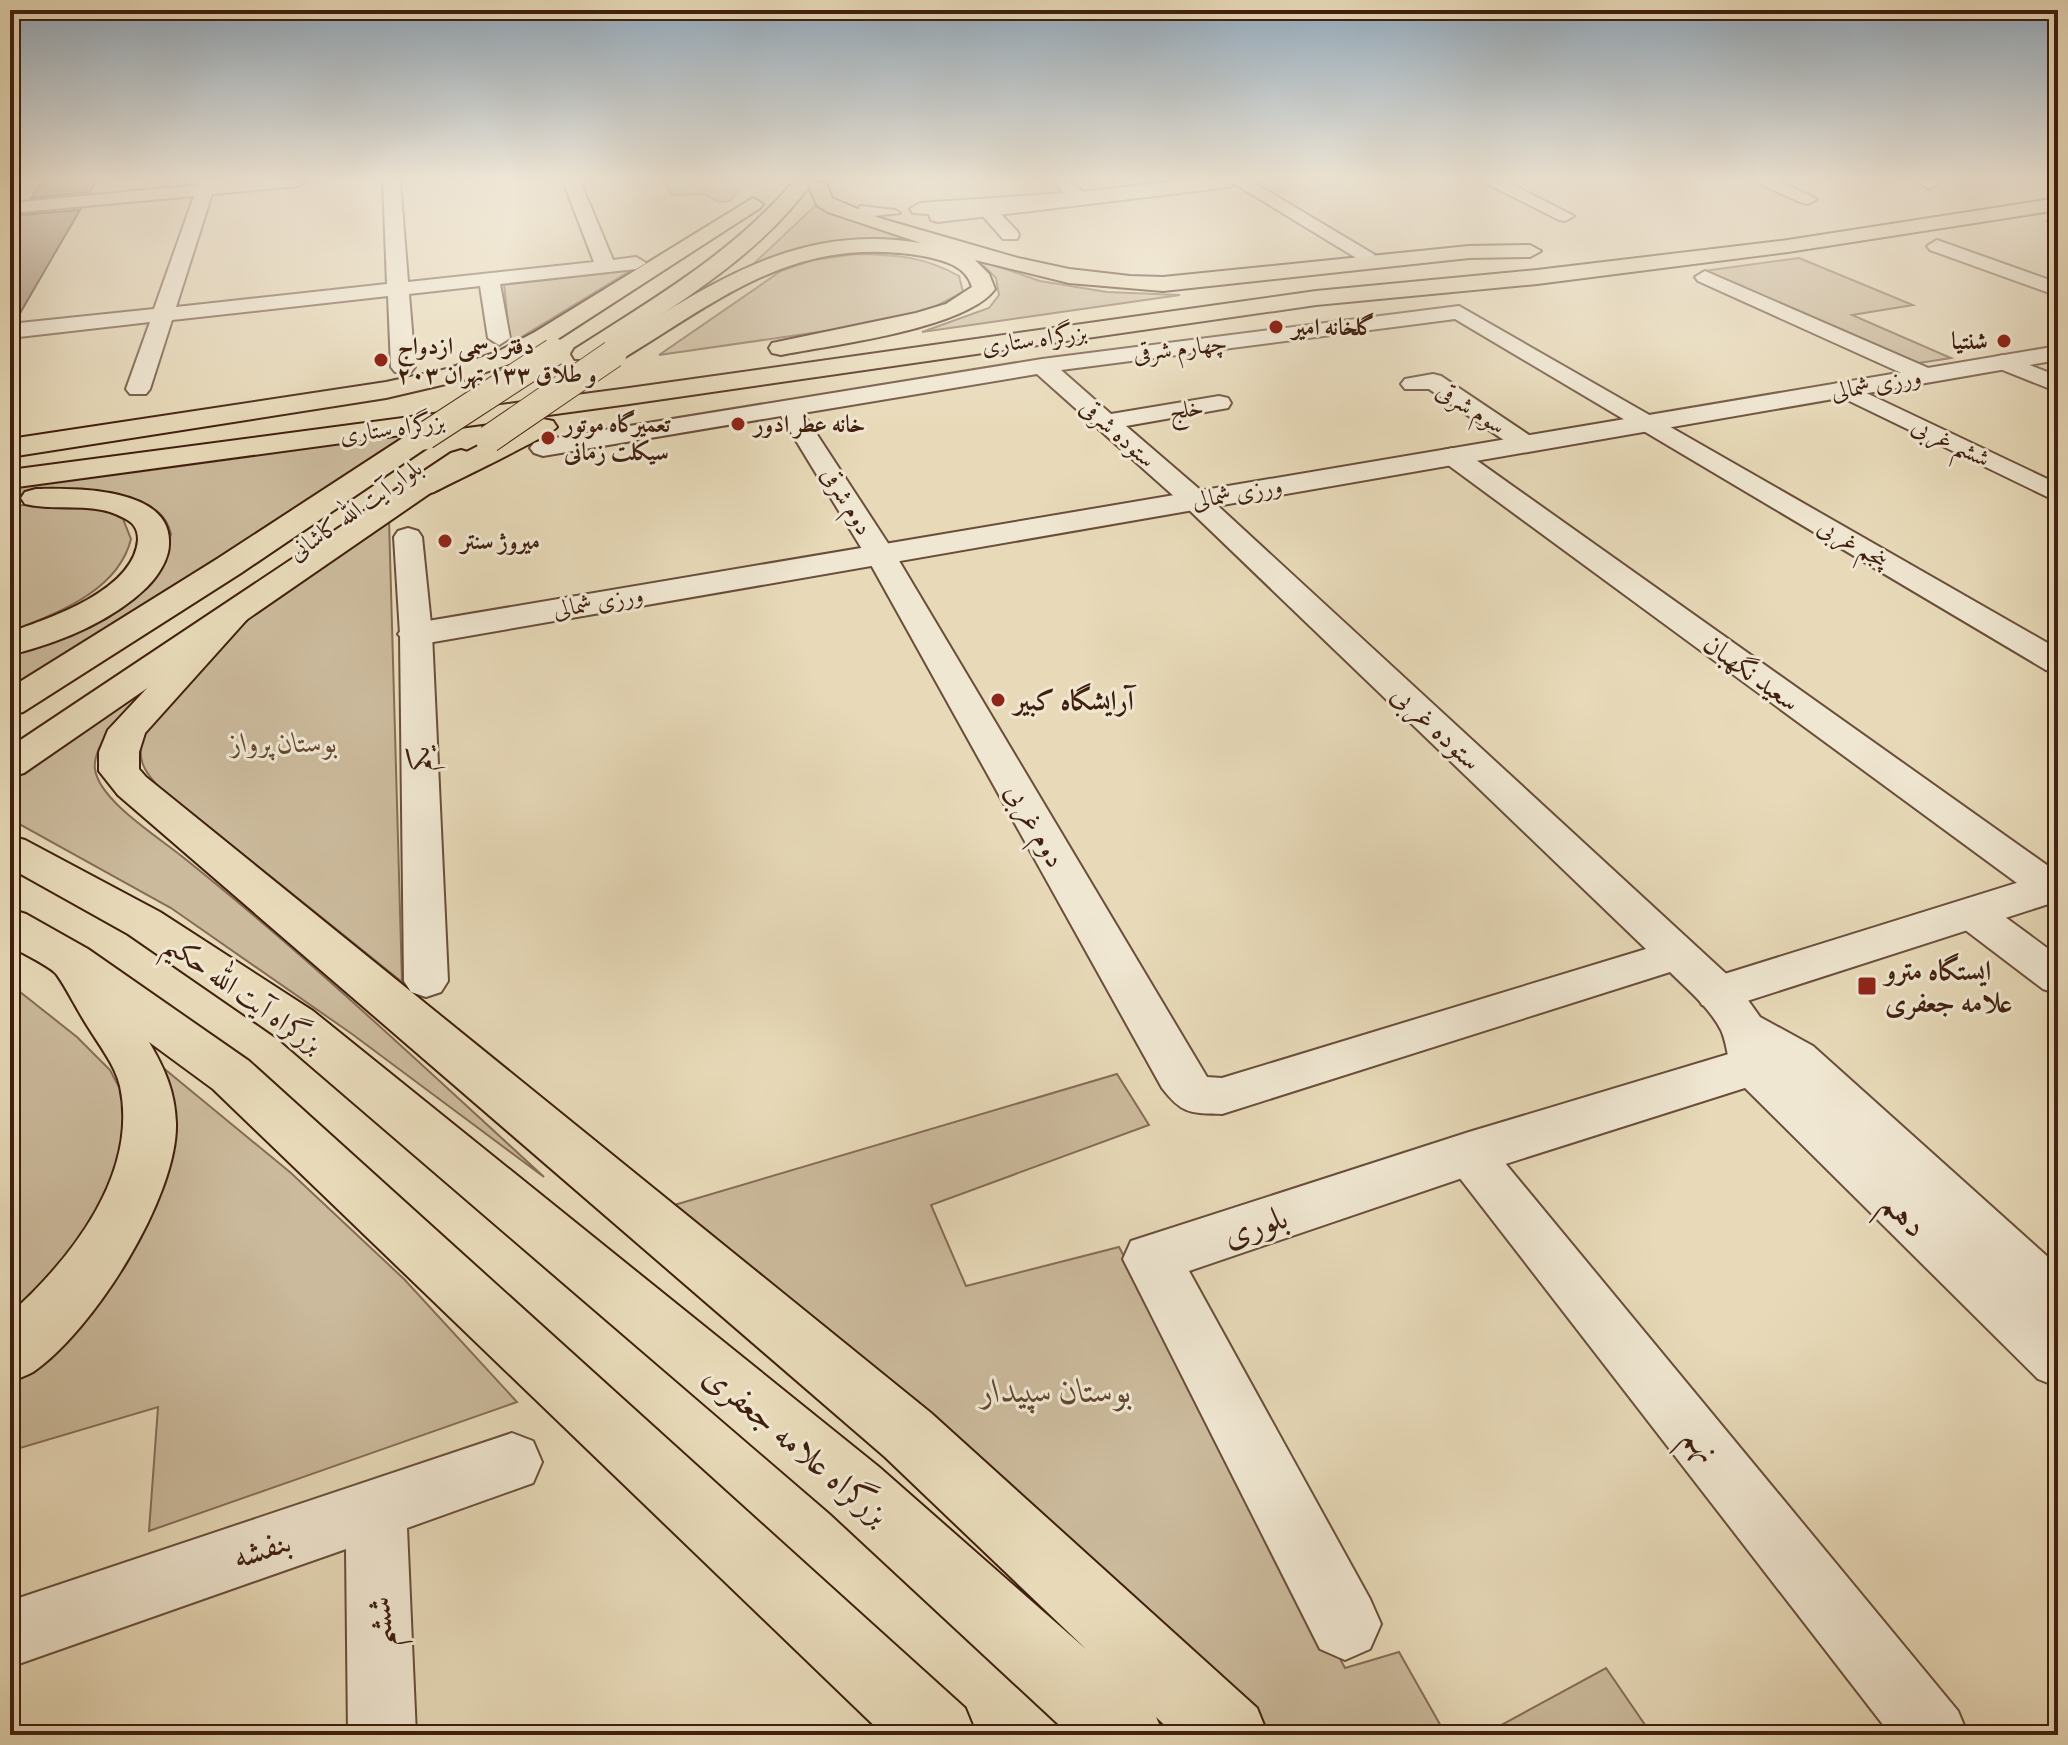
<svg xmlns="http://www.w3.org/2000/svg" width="2068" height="1745" viewBox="0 0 2068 1745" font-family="Vollkorn,Amiri,serif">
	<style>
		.green { fill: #cbba9c; stroke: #866c56; stroke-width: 2 }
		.building { fill: #978067; stroke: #401f0f; stroke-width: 2 }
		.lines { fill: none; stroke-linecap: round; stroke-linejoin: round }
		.service-casing { stroke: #6a4e3a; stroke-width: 4 }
		.minor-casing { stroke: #6a4e3a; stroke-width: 4 }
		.tertiary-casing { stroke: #6a4e3a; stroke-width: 4 }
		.primary-casing { stroke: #401f0f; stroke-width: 4 }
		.trunk-casing { stroke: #401f0f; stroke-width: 4 }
		.service { fill: #f0e7d2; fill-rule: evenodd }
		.minor { fill: #f0e7d2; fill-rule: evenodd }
		.tertiary { fill: #f0e7d2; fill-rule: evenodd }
		.primary { fill: #e8dab9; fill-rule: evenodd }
		.trunk { fill: #e8dab9; fill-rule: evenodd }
		.primary-bridge-casing { stroke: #401f0f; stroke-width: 29; stroke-linecap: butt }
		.primary-bridge { stroke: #e8dab9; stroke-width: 27 }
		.poi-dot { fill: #8f2418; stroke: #f0e7d2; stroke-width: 3 }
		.labels { text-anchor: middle; stroke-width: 6; stroke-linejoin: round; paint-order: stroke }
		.far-poi-label { font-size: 24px; font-weight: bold; fill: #401f0f; stroke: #f0e7d2; text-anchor: start }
		.far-street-label { font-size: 24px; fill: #401f0f; stroke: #f0e7d2 }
		.street-label { font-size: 28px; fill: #401f0f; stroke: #f0e7d2 }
		.poi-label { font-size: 28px; font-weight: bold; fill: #401f0f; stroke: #f0e7d2; text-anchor: start }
		.park-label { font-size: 28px; font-style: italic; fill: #634632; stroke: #f0e7d2 }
		.near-street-label { font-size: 34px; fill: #401f0f; stroke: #f0e7d2 }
		.near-park-label { font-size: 34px; font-style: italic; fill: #634632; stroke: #f0e7d2 }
	</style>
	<rect width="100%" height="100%" fill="#e8dab9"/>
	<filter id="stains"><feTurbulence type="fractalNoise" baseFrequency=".0025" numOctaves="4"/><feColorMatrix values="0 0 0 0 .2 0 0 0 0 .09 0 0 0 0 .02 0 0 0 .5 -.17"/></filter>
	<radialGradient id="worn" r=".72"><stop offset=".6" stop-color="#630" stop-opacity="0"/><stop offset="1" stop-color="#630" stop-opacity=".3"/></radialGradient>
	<!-- green -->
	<path class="green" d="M 665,181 L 744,181 L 731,201 L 719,202 L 704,194 L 671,195 Z
		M 817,204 L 1040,281 L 1107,292 L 1180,295 L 922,332 L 989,308 L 999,295 L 996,278 L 984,266 L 961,256 L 891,243 L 748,269 Z
		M 857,254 C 897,255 923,256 959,276 L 963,292 L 929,310 L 888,322 L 659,355 L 781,271 L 813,260 Z
		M 1799,258 L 1913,305 L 1852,315 L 1951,358 L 1913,364 L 1704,271 Z
		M 633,269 L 510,344 L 504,284 Z
		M 419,431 L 10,694 L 10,652 L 163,559 L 171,534 C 169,526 165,518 159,513 C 132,492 44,492 10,495 L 10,487 Z
		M 38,504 L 104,509 L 123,519 L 131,539 C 118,592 56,613 10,632 L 10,506 Z
		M 389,519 L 402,982 L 158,786 C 142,769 138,759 142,736 L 246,619 Z
		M 160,676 C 141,697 91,740 95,769 C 99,801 160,838 184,858 C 309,958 426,1069 544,1177 L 352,1034 L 171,908 L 10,819 L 10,778 Z
		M 10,984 L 77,1037 L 110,1070 L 120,1089 L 128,1113 L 129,1154 L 104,1218 L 10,1327 Z
		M 150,1057 L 291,1173 L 404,1279 L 517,1402 L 149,1531 L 158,1407 L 10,1451 L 10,1385 C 78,1328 154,1249 168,1158 C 169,1149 173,1137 171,1128 C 168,1104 157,1080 150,1057 Z
		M 1117,1074 L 1149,1125 L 931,1205 L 966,1286 L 1119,1247 L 1345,1668 L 1399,1652 L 1446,1735 L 1252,1735 L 671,1206 Z
		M 1606,1668 L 1652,1735 L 1483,1735 Z"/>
	<!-- building -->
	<path class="building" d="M 43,181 L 96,181 L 90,192 L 31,198 Z
		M 80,210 L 16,320 L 10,321 L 10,231 L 20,215 Z"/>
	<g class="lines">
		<!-- service casing -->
		<g class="service-casing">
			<path id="service" d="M 860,206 L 895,210 L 900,213 L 874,216 L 857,211 Z"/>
		</g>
		<!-- minor casing -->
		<g class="minor-casing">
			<path id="minor" d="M 199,181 L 306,181 L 298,186 L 212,194 L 176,307 L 387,284 L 383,181 L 400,181 L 408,282 L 594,262 L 563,181 L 580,181 L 613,260 L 636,257 L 646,263 L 636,269 L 500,284 L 510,338 L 499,345 L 488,338 L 480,286 L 409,294 L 415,367 L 411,372 L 395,372 L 391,367 L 388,296 L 172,320 L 150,389 L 146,394 L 130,394 L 126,389 L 150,322 L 10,338 L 10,324 L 154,309 L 194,196 L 10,213 L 10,203 L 198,185 Z
				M 1052,181 L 1071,181 L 1089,198 L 1086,202 L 1074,202 Z
				M 1230,181 L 1251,181 L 1375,255 L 1372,259 L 1358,259 Z
				M 1482,181 L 1505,181 L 1574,216 L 1565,221 L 1559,220 Z
				M 1753,181 L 1778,181 L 1817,199 L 1808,204 L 1802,203 Z
				M 1918,181 L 1936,181 L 1938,184 L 1929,189 Z
				M 986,204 L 992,205 L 1017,231 L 1019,235 L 1017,239 L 1003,239 L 980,213 L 977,209 L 980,205 Z
				M 2057,216 L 2058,226 L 2051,225 L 2048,221 L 2051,217 Z
				M 1937,240 L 2058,283 L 2058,296 L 1930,250 L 1927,246 Z
				M 1705,271 L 1933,370 L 1937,375 L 1933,380 L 1917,380 L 1698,281 L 1695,277 Z
				M 1459,306 L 2058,649 L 2058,673 L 2046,670 L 1455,319 L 1061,370 L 1111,414 L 1219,396 L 1228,398 L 1231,403 L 1228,408 L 1126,426 L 1205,494 L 1735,982 L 1760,1017 L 1813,1046 L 2058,1266 L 2058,1387 L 2038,1379 L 1736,1079 C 1727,1063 1728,1045 1721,1030 C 1709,1007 1688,990 1670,972 L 1222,1114 C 1190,1113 1182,1114 1162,1088 L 865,554 L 781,416 L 543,456 L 534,453 L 530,448 L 534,443 L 543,440 L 1042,359 ZM 1037,374 L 1185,506 L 1646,949 L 1222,1078 L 1207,1077 L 895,554 L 803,413 Z
				M 2003,355 L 2058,376 L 2058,392 L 1995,367 L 1992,362 L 1995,357 Z
				M 1433,374 L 1441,376 L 1535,439 L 1539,444 L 1535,449 L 1517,449 L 1429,389 L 1405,389 L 1401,384 L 1405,379 Z
				M 1843,382 L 2058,484 L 2058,502 L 1835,394 L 1831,389 L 1835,384 Z
				M 1453,448 L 1462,450 L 2058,873 L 2058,898 L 2050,900 L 2036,897 L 1444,462 L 1440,456 L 1444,450 Z
				M 408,528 L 418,531 L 422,537 L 432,634 L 448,981 L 441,992 L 426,997 L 411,992 L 404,981 L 400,634 L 394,537 L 398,531 Z
				M 1971,899 L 1986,903 L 2058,956 L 2058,994 L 2043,989 L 1956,923 L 1950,913 L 1956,903 Z
				M 1469,1134 L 1486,1140 L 1958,1711 L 1968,1735 L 1891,1735 L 1452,1168 L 1444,1154 L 1452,1140 Z
				M 512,1433 L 533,1441 L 542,1462 L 533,1483 L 407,1528 L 416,1735 L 348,1735 L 346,1549 L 10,1667 L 10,1601 Z"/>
		</g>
		<!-- tertiary casing -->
		<g class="tertiary-casing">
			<path id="tertiary" d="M 1176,181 L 1239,181 L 1230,187 L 938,222 L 931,220 L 929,214 L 913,213 L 910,209 L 920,203 L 1080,192 Z
				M 2058,346 L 2058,360 L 416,645 L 404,641 L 398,634 L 404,627 L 416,623 Z
				M 2058,870 L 2058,901 L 1719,1010 L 1702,1005 L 1695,993 L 1702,981 Z
				M 1752,1047 L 1770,1052 L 1778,1066 L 1770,1080 L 1474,1174 L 1189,1271 L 1370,1599 L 1381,1624 L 1370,1649 L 1345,1660 L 1320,1649 L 1123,1259 L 1131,1241 L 1469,1132 Z"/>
		</g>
		<!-- primary casing -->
		<g class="primary-casing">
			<path id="primary" d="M 794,181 L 813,181 C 757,259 672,307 593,359 L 575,359 L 572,354 L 575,349 C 653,299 733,253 794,181 Z
				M 425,428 L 435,430 L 439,436 L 435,442 L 241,573 L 23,712 L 10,715 L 10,688 L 217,559 L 415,430 Z
				M 461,450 L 471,453 L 475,459 L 471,465 L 24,773 L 10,777 L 10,747 L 451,453 Z"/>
		</g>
		<!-- trunk casing -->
		<g class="trunk-casing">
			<path id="trunk" d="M 811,182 L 825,182 L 832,198 L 879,218 L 1018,258 L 1069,269 L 1130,276 L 1163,277 L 1469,246 L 1530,245 L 1541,251 L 1530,257 L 1469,258 L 1163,291 L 1069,283 L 975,260 L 989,274 L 995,289 C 966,329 831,345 781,355 L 772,353 L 769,348 L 772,343 L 916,313 L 946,304 L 972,287 C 966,265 942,260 923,256 C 795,235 724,297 622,359 L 604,359 L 601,354 L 604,349 C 709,287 792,222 921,243 L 828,212 L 817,205 L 809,186 Z
				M 753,198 L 763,204 L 760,208 L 553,342 L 515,362 L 463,380 L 386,398 L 10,457 L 10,439 L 386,382 L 447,369 L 497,352 L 535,332 Z
				M 2058,198 L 2058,210 L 1788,252 L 1537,284 L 1316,305 L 629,404 L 10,488 L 10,470 L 629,388 L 1316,291 L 1537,270 L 1788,240 Z
				M 543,419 L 553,421 L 557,427 C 552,435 451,483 434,492 L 423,495 L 412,492 L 408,486 L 412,480 L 509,430 Z
				M 36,489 C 75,488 172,487 169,544 C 169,559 158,576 147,587 C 111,622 58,643 10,655 L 10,632 C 51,618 134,590 138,540 C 138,528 133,522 122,517 C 92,501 56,512 25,504 L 21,498 L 25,492 Z
				M 233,606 L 245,609 L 250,616 L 145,733 L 139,752 L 139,769 L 146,777 L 931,1413 L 1257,1708 L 1268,1735 L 1175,1735 L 1156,1717 L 1164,1735 L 1070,1735 L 831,1513 L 277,1037 L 128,934 L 10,868 L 10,836 L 25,840 L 160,912 L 313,1011 L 879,1467 L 1087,1650 L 885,1457 L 118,795 L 99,771 L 99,752 L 108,730 L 221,609 Z
				M 10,909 L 26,914 L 88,949 L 249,1061 L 965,1708 L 976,1735 L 884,1735 L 213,1089 L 149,1042 C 165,1069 175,1092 176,1123 C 178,1197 93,1331 33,1372 C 26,1376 17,1379 10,1381 L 10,1314 C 71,1259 139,1174 120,1086 C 115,1065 99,1045 88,1027 C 77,1010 67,989 57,975 C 52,967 20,952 10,946 Z"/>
		</g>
		<!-- service -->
		<use href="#service" class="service"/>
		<!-- minor -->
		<use href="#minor" class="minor"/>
		<!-- tertiary -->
		<use href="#tertiary" class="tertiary"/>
		<!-- primary -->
		<use href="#primary" class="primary"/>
		<!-- trunk -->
		<use href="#trunk" class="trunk"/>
		<!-- primary-bridge casing -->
		<g class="primary-bridge-casing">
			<path id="primary-bridge" d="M 425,436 L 554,352
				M 489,439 L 613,354"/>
		</g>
		<!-- primary-bridge -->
		<use href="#primary-bridge" class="primary-bridge"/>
	</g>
	<!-- sky -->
	<linearGradient id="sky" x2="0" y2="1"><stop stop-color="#91aabe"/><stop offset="0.42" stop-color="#f5eee0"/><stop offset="1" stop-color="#f5eee0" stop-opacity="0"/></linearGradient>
	<rect width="2068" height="426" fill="url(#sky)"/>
	<!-- markers -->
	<g class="poi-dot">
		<circle cx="1276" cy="327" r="8"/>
		<circle cx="2004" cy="341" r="8"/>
		<circle cx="381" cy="360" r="8"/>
		<circle cx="738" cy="424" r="8"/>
		<circle cx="548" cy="438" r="8"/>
		<circle cx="445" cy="541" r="8"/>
		<circle cx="998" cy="700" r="8"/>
		<rect x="1857" y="976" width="20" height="20" rx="4"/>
	</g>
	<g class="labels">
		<!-- far-poi labels -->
		<g class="far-poi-label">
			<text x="1292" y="335">گلخانه امیر</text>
			<text x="1988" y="349" text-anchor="end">شنتیا</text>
			<text x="397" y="354">دفتر رسمی ازدواج<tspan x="397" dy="28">۲۰۳ و طلاق ۱۳۳ تهران</tspan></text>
			<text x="564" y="432">تعمیرگاه موتور<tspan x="564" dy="28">سیکلت زمانی</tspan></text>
			<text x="754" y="432">خانه عطر ادور</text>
			<text x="461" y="549">میروژ سنتر</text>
		</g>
		<!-- far-street labels -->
		<g class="far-street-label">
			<text transform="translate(1034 339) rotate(-8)" y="8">بزرگراه ستاری</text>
			<text transform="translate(1180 348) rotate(-7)" y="8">چهارم شرقی</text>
			<text transform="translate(1876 384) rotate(-10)" y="8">ورزی شمالی</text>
			<text transform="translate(1471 408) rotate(32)" y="8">سوم شرقی</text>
			<text transform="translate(1186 409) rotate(-9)" y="8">خلج</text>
			<text transform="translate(392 428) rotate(-8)" y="8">بزرگراه ستاری</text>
			<text transform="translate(1118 433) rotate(41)" y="8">ستوده شرقی</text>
			<text transform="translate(1951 442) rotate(26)" y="8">ششم غربی</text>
			<text transform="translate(1237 493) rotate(-10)" y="8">ورزی شمالی</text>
			<text transform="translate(847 501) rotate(58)" y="8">دوم شرقی</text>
			<text transform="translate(355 510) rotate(-35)" y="8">بلوار آیت الله کاشانی</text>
			<text transform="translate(1853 543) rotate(30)" y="8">پنجم غربی</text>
			<text transform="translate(598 602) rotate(-10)" y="8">ورزی شمالی</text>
		</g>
		<!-- street labels -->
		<g class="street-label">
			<text transform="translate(1752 672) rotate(36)" y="10">سعید نگهبان</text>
			<text transform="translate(1437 727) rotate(43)" y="10">ستوده غربی</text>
			<text transform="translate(419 759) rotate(-92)" y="10">یکم</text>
			<text transform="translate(1036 825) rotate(60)" y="10">دوم غربی</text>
			<text transform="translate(244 993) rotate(35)" y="10">بزرگراه آیت الله حکیم</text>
		</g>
		<!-- poi labels -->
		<g class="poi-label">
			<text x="1014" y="710">آرایشگاه کبیر</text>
			<text x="1885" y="980">ایستگاه مترو<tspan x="1885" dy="32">علامه جعفری</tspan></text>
		</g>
		<!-- park labels -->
		<g class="park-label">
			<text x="284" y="752">بوستان پرواز</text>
		</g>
		<!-- near-street labels -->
		<g class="near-street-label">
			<text transform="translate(1905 1214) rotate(44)" y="12">دهم</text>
			<text transform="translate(1255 1225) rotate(-18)" y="12">بلوری</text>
			<text transform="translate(797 1444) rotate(40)" y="12">بزرگراه علامه جعفری</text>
			<text transform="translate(1702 1444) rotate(51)" y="12">نهم</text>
			<text transform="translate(261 1548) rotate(-19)" y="12">بنفشه</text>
			<text transform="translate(379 1622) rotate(-92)" y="12">ششم</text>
		</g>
		<!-- near-park labels -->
		<g class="near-park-label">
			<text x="1056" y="1402">بوستان سپیدار</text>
		</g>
	</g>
	<!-- margin -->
	<rect width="2068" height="1745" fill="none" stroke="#e8dab9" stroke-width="40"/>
	<rect x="12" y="12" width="2044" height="1721" fill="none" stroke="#401f0f" stroke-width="4"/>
	<rect x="20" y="20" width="2028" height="1705" fill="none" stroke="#401f0f" stroke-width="2"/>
	<rect width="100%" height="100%" filter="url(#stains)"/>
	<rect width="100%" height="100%" fill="url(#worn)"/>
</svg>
